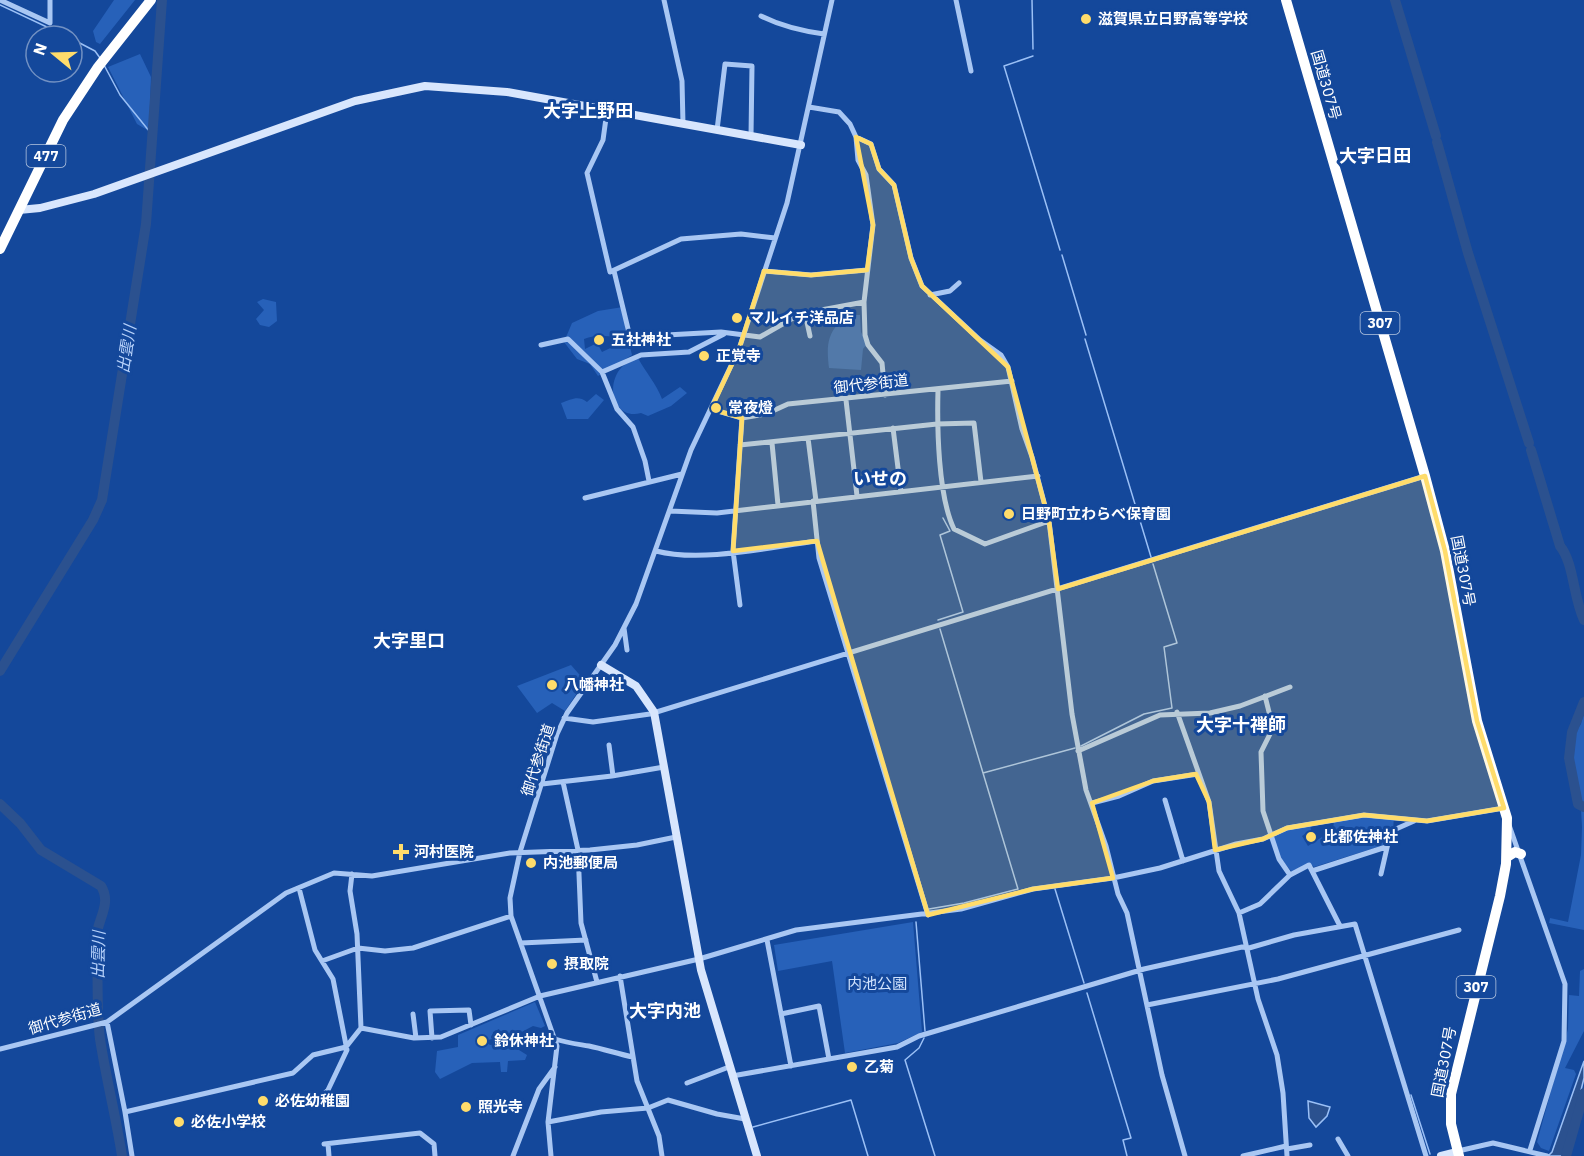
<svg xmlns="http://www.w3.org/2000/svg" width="1584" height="1156" viewBox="0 0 1584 1156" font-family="'IBM Plex Sans','Noto Sans JP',sans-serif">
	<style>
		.green { fill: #2761b9 }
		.water { fill: #2b518f; stroke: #9bc0f6; stroke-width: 1.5 }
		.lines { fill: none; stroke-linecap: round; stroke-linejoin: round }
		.stream { stroke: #9bc0f6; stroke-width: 1.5 }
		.river { stroke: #2b518f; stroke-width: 10 }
		.street { stroke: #a9c7f3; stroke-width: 5 }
		.secondary { stroke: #d8e6fd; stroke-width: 8 }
		.highway { stroke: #fff; stroke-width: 10 }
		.marked { fill: #ffdc6b; fill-opacity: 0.2; stroke: #ffdc6b; stroke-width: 4.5; stroke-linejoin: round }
		.poi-dot { fill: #ffdc6b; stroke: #14489b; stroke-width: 2 }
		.labels { text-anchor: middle; stroke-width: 6; stroke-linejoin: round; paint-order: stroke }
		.shield { fill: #14489b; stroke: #b8c8e1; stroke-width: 1.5 }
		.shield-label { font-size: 14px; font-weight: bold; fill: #fff }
		.poi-label { font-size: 15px; font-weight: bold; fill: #fff; stroke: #14489b; text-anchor: start }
		.street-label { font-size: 15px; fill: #fff; stroke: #14489b }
		.park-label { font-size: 15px; fill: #d1e3fd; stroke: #14489b }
		.water-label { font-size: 16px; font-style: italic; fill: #b6d1fa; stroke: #14489b }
		.quarter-label { font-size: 18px; font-weight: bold; fill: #fff; stroke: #14489b }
	</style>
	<rect width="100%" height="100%" fill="#14489b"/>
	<!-- green -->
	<path class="green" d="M 114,0 L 135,0 L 100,44 L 96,42 L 93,31 Z
		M 140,54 L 151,77 L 149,131 L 137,124 L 108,67 Z
		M 263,299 L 276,302 L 277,321 L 269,327 L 260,325 L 256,319 L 264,310 L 257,302 Z
		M 623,307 L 626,334 C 616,340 601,332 584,339 L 585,349 L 597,343 L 602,352 L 625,341 L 630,347 L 632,355 L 598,376 L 590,364 L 577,359 L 564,342 L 572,323 L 598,311 Z
		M 855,315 L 860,315 L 861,332 L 867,344 L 863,349 L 861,370 L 829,368 C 827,351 826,337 838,324 L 855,322 Z
		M 638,358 C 646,373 656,383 662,399 L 680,387 L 687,393 L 671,406 L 648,416 L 641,413 C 614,420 605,386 621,368 C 624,364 633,361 638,358 Z
		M 596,394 L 604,400 L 588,419 L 567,419 L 561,403 C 572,399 578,395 587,402 Z
		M 571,665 L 585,681 L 565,711 L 552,703 L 537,713 L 517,686 Z
		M 1584,712 L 1584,930 L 1549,923 L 1550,918 L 1568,922 L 1581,855 L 1582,827 L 1580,791 L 1572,757 L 1574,734 L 1581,724 Z
		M 1365,817 L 1394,817 L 1393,830 L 1384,845 L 1314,867 L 1309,863 L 1292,872 L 1281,859 L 1271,836 L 1278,831 L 1310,824 L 1311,830 L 1302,836 L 1308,846 L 1333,830 L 1334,821 Z
		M 913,922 L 922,1032 L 898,1043 L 845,1053 L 832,961 L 778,971 L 774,945 Z
		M 1584,969 L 1584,1031 L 1565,1068 L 1574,1070 L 1576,1074 L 1549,1151 L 1541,1148 L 1537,1142 L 1568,1029 L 1569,995 L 1579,996 L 1580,971 Z
		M 535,1002 L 545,1026 L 541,1028 L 533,1026 L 516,1035 L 501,1034 L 499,1029 L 493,1032 L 492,1039 L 485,1041 L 490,1045 L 517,1041 L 519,1050 L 527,1055 L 525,1060 L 508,1061 L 507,1072 L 501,1072 L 500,1062 L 472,1063 L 440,1079 L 435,1072 L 437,1051 L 458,1047 L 458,1035 Z"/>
	<!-- water -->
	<path class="water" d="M 1584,1061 L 1584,1078 L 1567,1147 L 1568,1156 L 1548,1156 L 1552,1152 Z
		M 1308,1101 L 1330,1107 L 1327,1116 L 1316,1127 L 1309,1118 Z"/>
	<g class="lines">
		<!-- stream -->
		<path class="stream" d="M 1032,0 L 1033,49
			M 0,5 L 66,36
			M 72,39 L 95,51 L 100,58
			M 1033,56 L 1004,66 L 1060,250
			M 104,65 L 120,95 L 154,137
			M 1062,255 L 1086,335
			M 1085,339 L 1151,557
			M 938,620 L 963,612 L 940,535 L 950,531 L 943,518
			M 940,629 L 983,773
			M 1081,746 L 1144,714 L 1172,708 L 1164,647 L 1177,643 L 1153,564
			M 1055,889 L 1084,983
			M 929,909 L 964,903 L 1018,889 L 983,773 L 1075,748
			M 916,922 L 925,1031
			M 1087,993 L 1131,1138 L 1123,1140 L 1127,1156
			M 924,1038 L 919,1048 L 905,1060 L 935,1156
			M 1411,1095 L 1430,1154
			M 753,1127 L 851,1100 L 868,1156"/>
		<!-- river -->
		<path class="river" d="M 1395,0 L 1436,136
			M 1437,142 L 1468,253 L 1529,443
			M 1531,450 L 1560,546 C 1574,563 1573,597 1584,620
			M 0,671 L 93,520 L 102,500 L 146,224 L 162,0
			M 1584,702 L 1572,732 L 1569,758 L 1578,804 L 1584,807
			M 0,804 L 20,823 L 41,850 L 101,886 C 113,905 95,922 96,942 C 99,974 96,1007 100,1039 C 106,1078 116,1117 122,1156
			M 1566,1156 L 1584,1093"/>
		<!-- street -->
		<path class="street" d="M 0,0 L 50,23 L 50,0
			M 664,0 L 682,81 L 683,124
			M 956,0 L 971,71
			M 761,16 C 781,26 802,31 824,34
			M 809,107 L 839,112 L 850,124 L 856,137 L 858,160 L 866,175 L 873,225 L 864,302 L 865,335 L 868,345 L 882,363 L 885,395
			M 607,111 L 603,140 L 587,173 L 610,272 L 681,239 L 741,234 L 775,238
			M 717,130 L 725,64 L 752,66 L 751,136
			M 856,137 L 871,144 L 879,169 L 894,185 L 911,258 L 922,286 L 980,340 L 1001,355 L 1008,367 L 1022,429 L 1032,457 L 1049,521 L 1072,714 L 1086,790 L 1106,846 L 1118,894 L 1127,913 L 1162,1075 L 1185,1156
			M 614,271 L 630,337 L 721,332 L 760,337 L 800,314 L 864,302
			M 764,271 L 811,275 L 867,270
			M 930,295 L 950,291 L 959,283
			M 805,313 L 810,336
			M 541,345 L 568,339 L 602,372 L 617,409 L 633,427 L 645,461 L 649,481
			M 602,372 L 641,355 L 689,352 L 724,334
			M 938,390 C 937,427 938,496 954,529 L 985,544 L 1049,521
			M 846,400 L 857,496
			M 711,409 L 742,418 L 766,414 L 788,404 L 1012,381
			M 893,428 L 901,492
			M 808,438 L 816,501
			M 772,443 L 778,505
			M 740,445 L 937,424 L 974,423 L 981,482
			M 585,498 L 682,474
			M 813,501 L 819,558 L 928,915
			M 670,511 L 717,513 L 1038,476
			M 656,551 C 702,563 769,547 817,541
			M 740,605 L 733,551 L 742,418
			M 624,628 L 627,650
			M 1265,696 L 1273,728 L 1261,752 L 1263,811 L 1279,859 L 1290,875 L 1309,865 L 1340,926
			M 1177,712 L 1209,802 L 1219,871 L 1239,913 L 1258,999 L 1277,1055 L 1283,1093 L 1287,1156
			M 564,718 L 593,722 L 650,714 L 1425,476
			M 609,745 L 613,776
			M 1078,751 L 1160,715 L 1210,713 L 1240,706 L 1290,687
			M 563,782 L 578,850 L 581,923 L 597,982
			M 542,784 L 612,776 L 664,767
			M 1165,800 L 1183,861
			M 1092,803 L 1119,796 L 1153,781 L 1198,774
			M 1509,825 L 1565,984 L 1564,1041 L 1530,1150
			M 1312,871 L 1386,847
			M 1381,874 L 1389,839 L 1396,829 L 1414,821
			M 299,888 L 315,950 L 333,979 L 347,1050 L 328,1090 L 323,1095 L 304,1105
			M 1239,913 L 1260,904 L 1290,875
			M 767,940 L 791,1066
			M 521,943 L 586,940
			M 322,961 L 358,948 L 385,951 L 413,948 L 511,916
			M 620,976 L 637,1081 L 659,1136 L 662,1156
			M 1147,1005 L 1278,979 L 1459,930
			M 413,1014 L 416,1038
			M 781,1014 L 819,1006 L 829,1059
			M 107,1022 L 125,1112 L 293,1073 L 313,1055 L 346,1047 L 361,1028 L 357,934 L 350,891 L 352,874
			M 361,1028 L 414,1038 L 441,1037 L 540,996 L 699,959 L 796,930 L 961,909 L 1033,889 L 1113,878 L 1160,868 L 1236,844 L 1263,839 L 1287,828 L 1364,815 L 1427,821 L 1504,808
			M 432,1038 L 430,1011 L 469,1010 L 471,1025
			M 555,1039 C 567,1043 577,1044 589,1046 C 604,1049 618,1054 633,1057
			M 0,1049 L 107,1022 L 286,893 L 334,873 L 372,876 L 510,853 L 590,850 L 637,845 L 676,837
			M 732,1076 L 897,1047 L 919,1036 L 1144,969 L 1242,947 L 1249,948 L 1294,935 L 1355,924 L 1426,1156
			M 687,1083 L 729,1067
			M 125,1112 L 132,1156
			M 548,1122 L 601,1112 L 648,1108 L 668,1100 L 717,1114 L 745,1119
			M 1338,1139 L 1348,1156
			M 324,1144 L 420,1133 L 434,1144 L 435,1156
			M 328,1144 L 329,1156
			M 1287,1149 L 1310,1145
			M 1458,1151 L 1493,1143 L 1547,1156
			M 513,1156 L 539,1089 L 555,1067
			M 551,1156 L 548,1122 L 557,1046 L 511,916 L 510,898 L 520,852 L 557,734 L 567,713 L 615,645 L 636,604 L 691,450 L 739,349 L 787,203 L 832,0
			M 1243,1156 L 1286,1146"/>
		<!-- secondary -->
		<path class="secondary" d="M 19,210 L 40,208 L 94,194 L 355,101 L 425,86 L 507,92 L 801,145
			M 601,665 L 636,686 L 654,712 L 701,970 L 757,1156
			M 1441,1156 L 1457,1152"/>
		<!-- highway -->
		<path class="highway" d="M 1286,0 L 1425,476 L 1445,551 L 1477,721 L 1507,818 L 1506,864 L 1500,896 L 1451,1094 L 1451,1124 L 1459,1156
			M 0,249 L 63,120 L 98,67 L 151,0
			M 1507,857 L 1515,852 L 1521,854"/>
	</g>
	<!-- marked area -->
	<path class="marked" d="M 856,137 L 871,144 L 879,169 L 894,185 L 911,258 L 922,286 L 1008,367 L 1049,521 L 1058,589 L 1425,476 L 1445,551 L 1477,721 L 1504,808 L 1427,821 L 1364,815 L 1287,828 L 1263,839 L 1215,850 L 1209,802 L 1196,774 L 1153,781 L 1092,803 L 1113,878 L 1033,889 L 928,915 L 817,541 L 733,551 L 742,418 L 711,409 L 739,349 L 764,271 L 811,275 L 867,270 L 873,225 Z"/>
	<!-- markers -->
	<g class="poi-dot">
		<circle cx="1086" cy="19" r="6"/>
		<circle cx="737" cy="318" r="6"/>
		<circle cx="599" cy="340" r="6"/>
		<circle cx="704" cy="356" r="6"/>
		<circle cx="716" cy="408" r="6"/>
		<circle cx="1009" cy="514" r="6"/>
		<circle cx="552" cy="685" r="6"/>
		<circle cx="1311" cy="837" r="6"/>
		<path d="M398 843h6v6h6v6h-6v6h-6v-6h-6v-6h6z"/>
		<circle cx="531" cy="863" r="6"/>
		<circle cx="552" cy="964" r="6"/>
		<circle cx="482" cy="1041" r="6"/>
		<circle cx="852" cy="1067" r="6"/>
		<circle cx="263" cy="1101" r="6"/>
		<circle cx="466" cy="1107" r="6"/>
		<circle cx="179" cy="1122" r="6"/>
	</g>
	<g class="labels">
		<!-- shield labels -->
		<g class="shield">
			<rect x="26.5" y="145" width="39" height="22" rx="4.5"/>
			<rect x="1360.5" y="312" width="39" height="22" rx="4.5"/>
			<rect x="1456.5" y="976" width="39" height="22" rx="4.5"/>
		</g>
		<g class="shield-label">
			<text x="46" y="161">477</text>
			<text x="1380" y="328">307</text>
			<text x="1476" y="992">307</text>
		</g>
		<!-- poi labels -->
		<g class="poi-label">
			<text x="1098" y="24">滋賀県立日野高等学校</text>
			<text x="749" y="323">マルイチ洋品店</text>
			<text x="611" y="345">五社神社</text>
			<text x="716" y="361">正覚寺</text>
			<text x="728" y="413">常夜燈</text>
			<text x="1021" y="519">日野町立わらべ保育園</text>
			<text x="564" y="690">八幡神社</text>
			<text x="1323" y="842">比都佐神社</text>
			<text x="414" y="857">河村医院</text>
			<text x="543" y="868">内池郵便局</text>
			<text x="564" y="969">摂取院</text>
			<text x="494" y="1046">鈴休神社</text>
			<text x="864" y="1072">乙菊</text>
			<text x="275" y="1106">必佐幼稚園</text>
			<text x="478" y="1112">照光寺</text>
			<text x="191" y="1127">必佐小学校</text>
		</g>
		<!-- street labels -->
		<g class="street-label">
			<text transform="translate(1326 85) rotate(74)" y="5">国道307号</text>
			<text transform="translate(871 384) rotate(-6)" y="5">御代参街道</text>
			<text transform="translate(1463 571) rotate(79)" y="5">国道307号</text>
			<text transform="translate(538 760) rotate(-72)" y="5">御代参街道</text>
			<text transform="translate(65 1019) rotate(-16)" y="5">御代参街道</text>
			<text transform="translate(1444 1062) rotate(-79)" y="5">国道307号</text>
		</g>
		<!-- park labels -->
		<g class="park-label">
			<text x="877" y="989">内池公園</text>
		</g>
		<!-- water labels -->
		<g class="water-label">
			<text transform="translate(126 349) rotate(-81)" y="6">出雲川</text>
			<text transform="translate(98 955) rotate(-89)" y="6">出雲川</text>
		</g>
		<!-- quarter labels -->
		<g class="quarter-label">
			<text x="588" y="117">大字上野田</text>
			<text x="1375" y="162">大字日田</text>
			<text x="880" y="485">いせの</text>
			<text x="409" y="647">大字里口</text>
			<text x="1241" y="731">大字十禅師</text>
			<text x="665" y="1017">大字内池</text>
		</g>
	</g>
	<!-- north arrow -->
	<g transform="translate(54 54) rotate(289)"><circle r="28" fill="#14489b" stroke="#7291c3" stroke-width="1.5"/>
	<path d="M0-4.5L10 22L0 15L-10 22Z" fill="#ffdc6b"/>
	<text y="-9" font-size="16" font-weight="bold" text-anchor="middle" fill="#ffffff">N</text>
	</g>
</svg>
